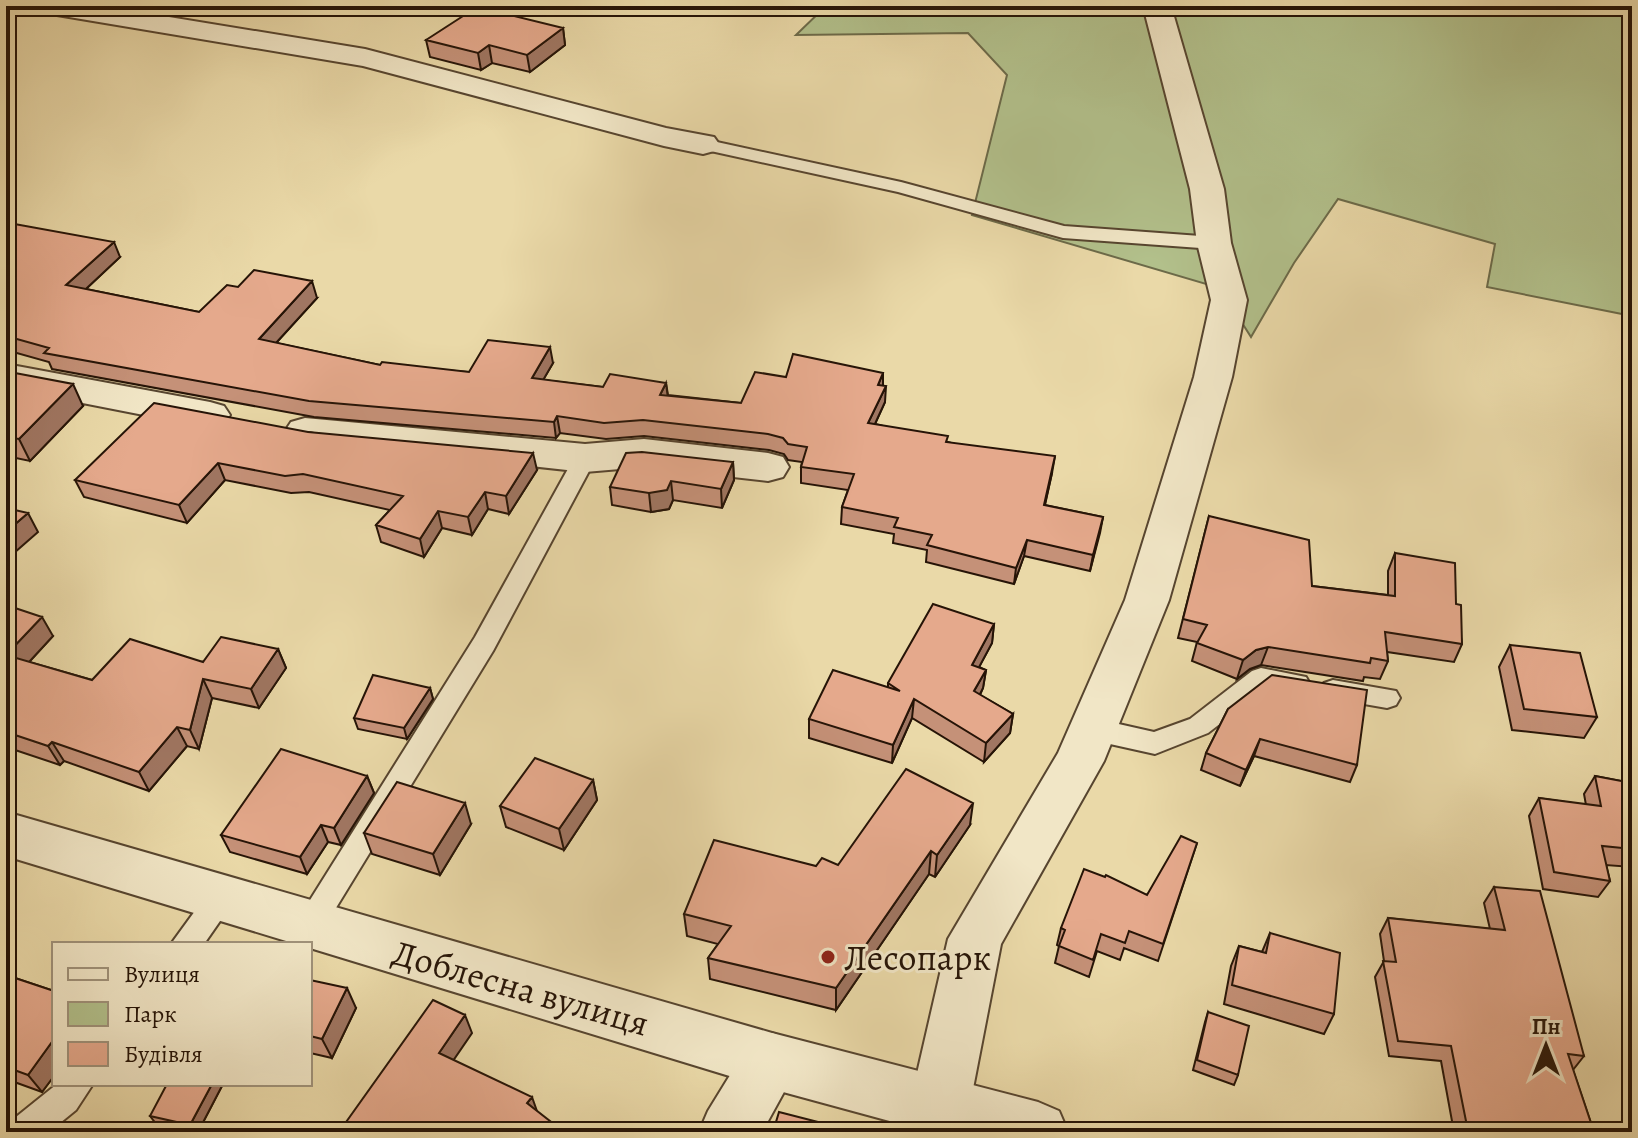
<svg xmlns="http://www.w3.org/2000/svg" width="1638" height="1138" viewBox="0 0 1638 1138" font-family="Alegreya,serif">
	<style>
		.green { fill: #b2c08b; stroke: #6c6a49; stroke-width: 2 }
		.lines { fill: none; stroke-linecap: round; stroke-linejoin: round }
		.service-casing { stroke: #57452f; stroke-width: 4 }
		.minor-casing { stroke: #57452f; stroke-width: 4 }
		.tertiary-casing { stroke: #57452f; stroke-width: 4 }
		.service { fill: #f1e6c6; fill-rule: evenodd }
		.minor { fill: #f1e6c6; fill-rule: evenodd }
		.tertiary { fill: #f1e6c6; fill-rule: evenodd }
		.wall { fill: #c59178; stroke: #261407; stroke-width: 2 }
		.shaded-wall { fill: #a07662; stroke: #261407; stroke-width: 2 }
		.building { fill: #e5a98c; stroke: #261407; stroke-width: 2 }
		.poi-dot { fill: #8f2418; stroke: #f1e6c6; stroke-width: 3 }
		.labels { text-anchor: middle; stroke-width: 6; stroke-linejoin: round; paint-order: stroke }
		.near-poi-label { font-size: 36px; fill: #261407; stroke: #f1e6c6; text-anchor: start }
		.near-street-label { font-size: 36px; fill: #261407; stroke: #f1e6c6 }
	</style>
	<rect width="100%" height="100%" fill="#ead9a8"/>
	<filter id="stains"><feTurbulence type="fractalNoise" baseFrequency=".0025" numOctaves="4"/><feColorMatrix values="0 0 0 0 .2 0 0 0 0 .09 0 0 0 0 .02 0 0 0 .5 -.17"/></filter>
	<radialGradient id="worn" r=".72"><stop offset=".6" stop-color="#630" stop-opacity="0"/><stop offset="1" stop-color="#630" stop-opacity=".3"/></radialGradient>
	<!-- green -->
	<path class="green" d="M 826,6 L 1632,6 L 1632,316 L 1487,287 L 1495,244 L 1338,199 L 1294,263 L 1251,337 L 1220,288 L 972,215 L 1007,75 L 968,33 L 796,35 Z"/>
	<g class="lines">
		<!-- service casing -->
		<g class="service-casing">
			<path id="service" d="M 703,139 L 901,182 L 1064,226 L 1214,237 L 1223,243 L 1214,249 L 1063,238 L 898,192 L 697,148 L 694,144 L 697,140 Z
				M 585,451 L 593,453 L 596,458 L 493,651 L 320,934 L 310,938 L 300,934 L 295,925 L 300,916 L 475,637 L 574,458 L 577,453 Z
				M 1261,668 L 1306,677 L 1310,684 L 1306,691 L 1297,694 L 1265,689 L 1208,733 L 1155,754 L 1092,740 L 1083,736 L 1079,729 L 1083,722 L 1092,718 L 1154,732 L 1190,719 L 1252,671 Z
				M 1333,680 L 1396,691 L 1400,698 L 1396,705 L 1387,708 L 1324,697 L 1320,690 L 1324,683 Z
				M 221,885 L 231,889 L 236,898 L 204,944 L 171,944 L 211,889 Z
				M 57,1084 L 93,1084 L 76,1110 L 49,1132 L 7,1132 L 11,1121 Z"/>
		</g>
		<!-- minor casing -->
		<g class="minor-casing">
			<path id="minor" d="M 37,6 L 102,6 L 365,49 L 666,128 L 714,137 L 719,144 L 714,151 L 703,154 L 664,146 L 363,66 L 51,14 L 41,12 Z
				M 1143,6 L 1171,6 L 1224,189 L 1231,243 L 1247,300 L 1232,377 L 1169,600 L 1104,761 L 1001,944 L 970,1104 L 961,1124 L 938,1132 L 919,1124 L 910,1104 L 948,939 L 1058,753 L 1125,600 L 1194,377 L 1211,300 L 1197,243 L 1190,189 Z
				M 6,364 L 210,402 L 224,406 L 230,415 L 224,424 L 210,428 L 6,388 Z
				M 305,418 L 585,444 L 644,439 L 768,453 L 783,457 L 789,467 L 783,477 L 768,481 L 644,467 L 585,472 L 291,440 L 285,431 L 291,422 Z
				M 772,1033 L 793,1041 L 801,1061 L 762,1132 L 699,1132 L 708,1111 L 751,1041 Z"/>
		</g>
		<!-- tertiary casing -->
		<g class="tertiary-casing">
			<path id="tertiary" d="M 6,812 L 772,1033 L 1038,1102 L 1059,1111 L 1068,1132 L 930,1132 L 772,1089 L 310,948 L 310,944 L 296,944 L 6,856 Z"/>
		</g>
		<!-- service -->
		<use href="#service" class="service"/>
		<!-- minor -->
		<use href="#minor" class="minor"/>
		<!-- tertiary -->
		<use href="#tertiary" class="tertiary"/>
	</g>
	<!-- wall -->
	<path class="wall" d="M 563,28 L 565,45 L 530,72 L 492,63 L 481,70 L 430,57 L 426,40 Z
		M 6,226 L 120,257 L 86,289 L 199,312 L 317,298 L 276,343 L 380,365 L 469,372 L 553,363 L 543,380 L 603,387 L 666,383 L 668,395 L 741,403 L 786,377 L 883,373 L 883,386 L 885,402 L 875,424 L 948,442 L 1052,473 L 1045,505 L 1103,517 L 1090,571 L 1024,556 L 1014,584 L 926,562 L 927,550 L 893,543 L 894,534 L 841,524 L 842,507 L 848,490 L 801,483 L 801,467 L 802,462 L 788,460 L 784,454 L 769,450 L 644,436 L 606,439 L 560,433 L 556,438 L 314,417 L 52,369 L 49,362 L 6,350 Z
		M 6,382 L 83,406 L 30,461 L 6,456 Z
		M 308,432 L 537,470 L 509,514 L 488,509 L 472,535 L 442,528 L 424,557 L 381,542 L 376,525 L 390,510 L 309,492 L 291,493 L 225,480 L 187,523 L 84,497 L 75,480 Z
		M 733,462 L 734,480 L 722,508 L 673,500 L 669,509 L 651,512 L 612,505 L 610,487 Z
		M 1209,516 L 1312,586 L 1388,595 L 1388,571 L 1395,553 L 1456,604 L 1462,644 L 1454,662 L 1387,652 L 1388,661 L 1380,679 L 1364,677 L 1363,681 L 1261,665 L 1250,669 L 1237,679 L 1192,661 L 1197,642 L 1178,638 Z
		M 6,605 L 53,636 L 29,662 L 92,680 L 278,649 L 286,668 L 259,708 L 212,698 L 199,749 L 187,746 L 149,791 L 64,761 L 60,765 L 6,747 Z
		M 994,624 L 992,643 L 979,667 L 986,670 L 983,688 L 980,695 L 1013,714 L 1010,733 L 984,762 L 912,718 L 892,763 L 809,738 L 809,719 L 888,687 L 888,683 Z
		M 1510,645 L 1597,717 L 1584,738 L 1512,730 L 1499,667 Z
		M 430,688 L 433,699 L 407,739 L 358,729 L 354,718 Z
		M 1228,709 L 1357,765 L 1350,782 L 1254,756 L 1240,786 L 1201,770 L 1206,753 Z
		M 367,776 L 374,793 L 341,845 L 328,842 L 307,874 L 230,852 L 221,835 Z
		M 1595,776 L 1632,783 L 1632,867 L 1606,865 L 1610,881 L 1598,897 L 1543,889 L 1529,816 L 1539,798 L 1586,805 L 1584,794 Z
		M 593,780 L 597,800 L 564,850 L 506,827 L 500,806 Z
		M 471,824 L 440,875 L 372,854 L 364,833 Z
		M 970,825 L 935,877 L 929,874 L 836,1010 L 710,979 L 708,958 L 718,944 L 687,936 L 684,914 L 816,866 L 838,865 Z
		M 1197,843 L 1158,961 L 1124,948 L 1120,960 L 1097,951 L 1089,977 L 1055,963 L 1059,946 L 1057,945 L 1061,928 L 1147,895 Z
		M 1494,887 L 1584,1056 L 1573,1070 L 1593,1129 L 1590,1132 L 1454,1132 L 1441,1061 L 1389,1056 L 1375,977 L 1384,961 L 1380,934 L 1388,918 L 1490,929 L 1484,903 Z
		M 1270,933 L 1334,1014 L 1324,1034 L 1224,1004 L 1231,966 L 1239,946 L 1262,952 Z
		M 6,975 L 54,991 L 54,1076 L 42,1092 L 6,1079 Z
		M 310,980 L 356,1008 L 332,1058 L 310,1053 Z
		M 1208,1012 L 1238,1075 L 1234,1085 L 1193,1070 L 1205,1022 Z
		M 223,1084 L 198,1132 L 187,1132 L 157,1125 L 150,1116 Z"/>
	<!-- shaded-wall -->
	<path class="shaded-wall" d="M 563,28 L 565,45 L 530,72 L 527,55 Z
		M 489,45 L 492,63 L 481,70 L 478,53 Z
		M 114,242 L 120,257 L 73,301 L 66,285 Z
		M 312,281 L 317,298 L 265,355 L 259,339 Z
		M 550,347 L 553,363 L 535,394 L 532,378 Z
		M 883,373 L 883,390 L 878,385 Z
		M 666,383 L 668,399 L 660,395 Z
		M 73,384 L 83,406 L 30,461 L 19,439 Z
		M 886,386 L 885,402 L 868,439 L 868,423 Z
		M 557,416 L 560,433 L 556,438 L 554,422 Z
		M 533,453 L 537,470 L 509,514 L 506,496 Z
		M 1055,456 L 1052,473 L 1041,521 L 1044,505 Z
		M 733,462 L 734,480 L 722,508 L 721,489 Z
		M 218,463 L 225,480 L 187,523 L 179,505 Z
		M 671,481 L 673,500 L 669,509 L 651,512 L 649,493 Z
		M 485,492 L 488,509 L 472,535 L 468,517 Z
		M 438,511 L 442,528 L 424,557 L 420,539 Z
		M 28,513 L 38,532 L 6,560 L 6,532 Z
		M 1103,517 L 1100,533 L 1090,571 L 1093,555 Z
		M 1027,540 L 1024,556 L 1014,584 L 1016,568 Z
		M 42,617 L 53,636 L 18,674 L 6,655 Z
		M 994,624 L 992,643 L 970,684 L 972,665 Z
		M 1268,647 L 1261,665 L 1250,669 L 1237,679 L 1243,660 L 1256,650 Z
		M 278,649 L 286,668 L 259,708 L 251,689 Z
		M 986,670 L 983,688 L 972,710 L 974,691 Z
		M 203,679 L 212,698 L 199,749 L 190,730 Z
		M 430,688 L 433,699 L 407,739 L 404,728 Z
		M 914,699 L 912,718 L 892,763 L 893,745 Z
		M 1013,714 L 1010,733 L 984,762 L 986,743 Z
		M 177,727 L 187,746 L 149,791 L 139,772 Z
		M 1260,739 L 1254,756 L 1240,786 L 1246,770 Z
		M 52,742 L 64,761 L 60,765 L 48,746 Z
		M 367,776 L 374,793 L 341,845 L 334,828 Z
		M 593,780 L 597,800 L 564,850 L 559,829 Z
		M 465,803 L 471,824 L 440,875 L 433,854 Z
		M 973,803 L 970,825 L 935,877 L 937,855 Z
		M 321,825 L 328,842 L 307,874 L 300,857 Z
		M 931,851 L 929,874 L 836,1010 L 836,988 Z
		M 347,988 L 356,1008 L 332,1058 L 322,1039 Z
		M 465,1015 L 472,1033 L 446,1071 L 439,1053 Z
		M 54,1039 L 54,1076 L 42,1092 L 28,1075 Z
		M 212,1084 L 223,1084 L 198,1132 L 195,1132 L 190,1125 Z
		M 532,1097 L 538,1114 L 527,1103 Z"/>
	<!-- building -->
	<path class="building" d="M 477,7 L 563,28 L 527,55 L 489,45 L 478,53 L 426,40 Z
		M 9,223 L 114,242 L 66,285 L 199,312 L 227,285 L 238,287 L 254,270 L 312,281 L 259,339 L 380,365 L 382,362 L 469,372 L 488,340 L 550,347 L 532,378 L 603,387 L 610,374 L 666,383 L 660,395 L 741,403 L 755,372 L 786,377 L 793,354 L 883,373 L 878,385 L 886,386 L 868,423 L 948,436 L 946,442 L 1055,456 L 1044,505 L 1103,517 L 1093,555 L 1027,540 L 1016,568 L 927,545 L 932,535 L 894,527 L 898,518 L 842,507 L 854,474 L 801,467 L 807,447 L 788,444 L 783,438 L 768,434 L 643,420 L 604,423 L 557,416 L 554,422 L 309,401 L 44,353 L 49,348 L 6,336 L 6,226 Z
		M 15,373 L 73,384 L 19,439 L 6,437 L 6,382 Z
		M 154,403 L 308,432 L 533,453 L 506,496 L 485,492 L 468,517 L 438,511 L 420,539 L 376,525 L 403,496 L 303,474 L 285,476 L 218,463 L 179,505 L 75,480 Z
		M 642,452 L 733,462 L 721,489 L 671,481 L 667,490 L 649,493 L 610,487 L 626,453 Z
		M 6,508 L 28,513 L 6,532 Z
		M 1209,516 L 1309,540 L 1312,586 L 1395,596 L 1395,553 L 1455,563 L 1456,604 L 1461,605 L 1462,644 L 1385,632 L 1388,661 L 1371,658 L 1370,663 L 1268,647 L 1256,650 L 1243,660 L 1197,643 L 1207,625 L 1183,619 Z
		M 933,604 L 994,624 L 972,665 L 986,670 L 974,691 L 1013,714 L 986,743 L 914,699 L 893,745 L 809,719 L 833,670 L 900,691 L 888,683 Z
		M 6,605 L 42,617 L 6,655 Z
		M 221,637 L 278,649 L 251,689 L 203,679 L 190,730 L 177,727 L 139,772 L 52,742 L 48,746 L 6,732 L 6,655 L 92,680 L 130,639 L 203,662 Z
		M 1510,645 L 1580,653 L 1597,717 L 1524,709 Z
		M 373,675 L 430,688 L 404,728 L 354,718 Z
		M 1272,675 L 1367,690 L 1357,765 L 1260,739 L 1246,770 L 1206,753 L 1228,709 Z
		M 281,749 L 367,776 L 334,828 L 321,825 L 300,857 L 221,835 Z
		M 535,758 L 593,780 L 559,829 L 500,806 Z
		M 906,769 L 973,803 L 937,855 L 931,851 L 836,988 L 708,958 L 731,926 L 684,914 L 714,840 L 816,866 L 822,858 L 838,865 Z
		M 1595,776 L 1632,783 L 1632,849 L 1602,846 L 1610,881 L 1554,872 L 1539,798 L 1601,806 Z
		M 397,782 L 465,803 L 433,854 L 364,833 Z
		M 1181,836 L 1197,843 L 1163,944 L 1129,931 L 1125,943 L 1101,934 L 1093,960 L 1059,946 L 1065,930 L 1061,928 L 1084,869 L 1105,877 L 1106,875 L 1147,895 Z
		M 1494,887 L 1540,891 L 1584,1056 L 1568,1054 L 1593,1129 L 1504,1125 L 1505,1130 L 1467,1126 L 1451,1046 L 1398,1041 L 1383,961 L 1396,962 L 1388,918 L 1505,930 Z
		M 1270,933 L 1340,953 L 1334,1014 L 1232,985 L 1239,946 L 1266,953 Z
		M 6,975 L 54,991 L 54,1039 L 28,1075 L 6,1067 Z
		M 310,980 L 347,988 L 322,1039 L 310,1036 Z
		M 433,1000 L 465,1015 L 439,1053 L 532,1097 L 527,1103 L 564,1132 L 339,1132 Z
		M 1208,1012 L 1249,1026 L 1238,1075 L 1197,1060 Z
		M 167,1084 L 212,1084 L 190,1125 L 150,1116 Z
		M 779,1112 L 857,1132 L 773,1132 Z"/>
	<!-- markers -->
	<circle class="poi-dot" cx="828" cy="957" r="8"/>
	<g class="labels">
		<!-- near-poi labels -->
		<g class="near-poi-label">
			<text x="844" y="970">Лесопарк</text>
		</g>
		<!-- near-street labels -->
		<g class="near-street-label">
			<text transform="translate(521 987) rotate(16)" y="13">Доблесна вулиця</text>
		</g>
	</g>
	<!-- margin -->
	<rect width="1638" height="1138" fill="none" stroke="#ead9a8" stroke-width="32"/>
	<rect x="8" y="8" width="1622" height="1122" fill="none" stroke="#261407" stroke-width="4"/>
	<rect x="16" y="16" width="1606" height="1106" fill="none" stroke="#261407" stroke-width="2"/>
	<!-- legend -->
	<rect x="52" y="942" width="260" height="144" fill="#f1e6c6" stroke="#a0927a" stroke-width="2"/>
	<rect x="68" y="968" width="40" height="12" fill="#f1e6c6" stroke="#a0927a" stroke-width="2"/>
	<text x="124" y="982" font-size="24" fill="#261407">Вулиця</text>
	<rect x="68" y="1002" width="40" height="24" fill="#b2c08b" stroke="#a0927a" stroke-width="2"/>
	<text x="124" y="1022" font-size="24" fill="#261407">Парк</text>
	<rect x="68" y="1042" width="40" height="24" fill="#e5a98c" stroke="#a0927a" stroke-width="2"/>
	<text x="124" y="1062" font-size="24" fill="#261407">Будівля</text>
	<!-- north arrow -->
	<g transform="translate(1546 1046)" stroke="#f1e6c6" stroke-width="6" paint-order="stroke">
	<path d="M0-6L14 30L0 20L-14 30Z" fill="#261407"/>
	<text y="-12" font-size="22" font-weight="bold" text-anchor="middle" fill="#261407">Пн</text>
	</g>
	<rect width="100%" height="100%" filter="url(#stains)"/>
	<rect width="100%" height="100%" fill="url(#worn)"/>
</svg>
